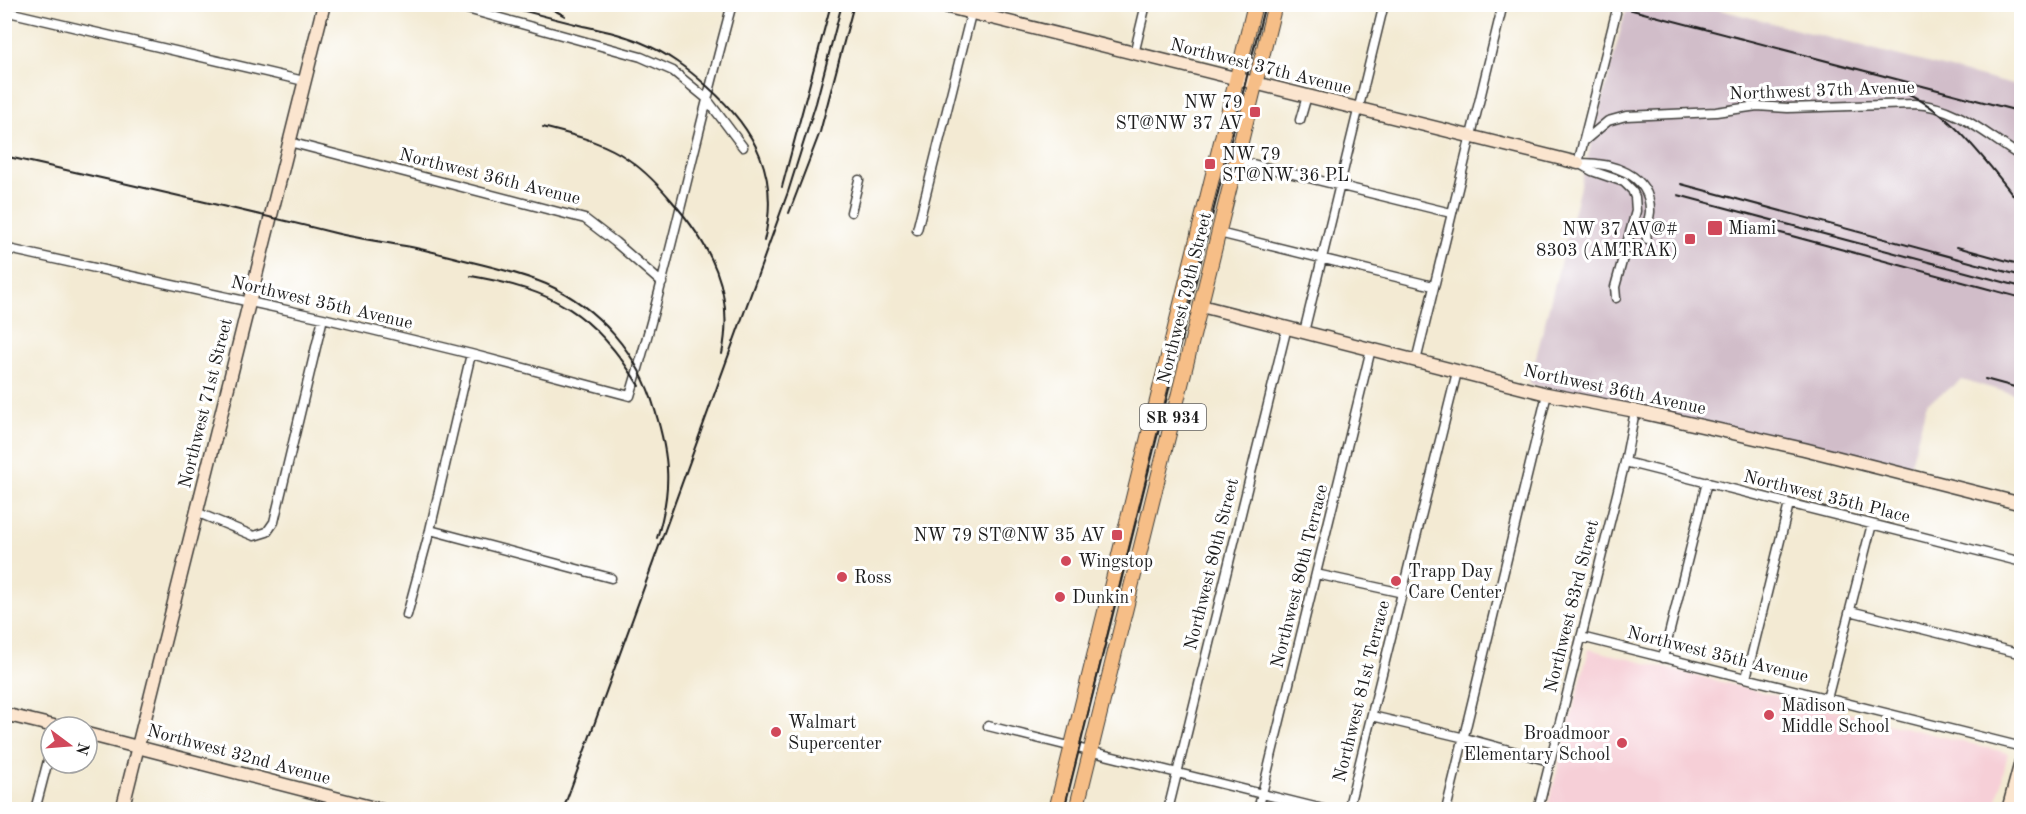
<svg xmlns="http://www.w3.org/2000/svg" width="2026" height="814" viewBox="0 0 2026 814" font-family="'Old Standard TT',serif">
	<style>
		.built { fill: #f6cfd7 }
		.industrial { fill: #d1bdc9 }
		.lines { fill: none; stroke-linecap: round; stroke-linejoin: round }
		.street-casing { stroke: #3c3b37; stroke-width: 11 }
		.secondary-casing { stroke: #3c3b37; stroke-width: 15 }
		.primary-casing { stroke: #3c3b37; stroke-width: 16 }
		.street { stroke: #fff; stroke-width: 8 }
		.secondary { stroke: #fbe5cf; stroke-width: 12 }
		.primary { stroke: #f6be87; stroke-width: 14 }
		.rail { stroke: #1c1c1c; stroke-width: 2 }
		.poi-dot { fill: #d1495b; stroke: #fff; stroke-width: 2 }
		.labels { text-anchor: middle; stroke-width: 6; stroke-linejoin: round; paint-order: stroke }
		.shield { fill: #fff; stroke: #606060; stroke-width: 1.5 }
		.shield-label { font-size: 16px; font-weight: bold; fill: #1c1c1c }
		.street-label { font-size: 18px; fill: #1c1c1c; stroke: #fff }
		.poi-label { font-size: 18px; fill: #1c1c1c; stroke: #fff; text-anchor: start }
	</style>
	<rect width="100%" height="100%" fill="#fff"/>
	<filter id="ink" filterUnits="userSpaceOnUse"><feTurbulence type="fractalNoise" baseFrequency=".0167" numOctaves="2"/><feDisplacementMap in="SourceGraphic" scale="12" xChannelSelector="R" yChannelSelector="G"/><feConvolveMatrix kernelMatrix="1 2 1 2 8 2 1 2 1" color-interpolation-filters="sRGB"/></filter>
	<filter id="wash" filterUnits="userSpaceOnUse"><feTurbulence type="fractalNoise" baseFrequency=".008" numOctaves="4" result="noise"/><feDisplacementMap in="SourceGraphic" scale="24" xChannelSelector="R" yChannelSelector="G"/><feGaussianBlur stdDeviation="1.35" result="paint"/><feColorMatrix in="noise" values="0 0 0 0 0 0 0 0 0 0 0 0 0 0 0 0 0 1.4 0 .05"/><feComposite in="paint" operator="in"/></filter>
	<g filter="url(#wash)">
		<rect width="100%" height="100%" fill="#f3ead3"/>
		<!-- built -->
		<path class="built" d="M 1589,649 L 2008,753 L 1995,809 L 1547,809 Z"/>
		<!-- industrial -->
		<path class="industrial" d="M 1627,5 L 1701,5 L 2021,87 L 2021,396 L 1962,380 L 1927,403 L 1909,471 L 1529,384 Z"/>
	</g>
	<g filter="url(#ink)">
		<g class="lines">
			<!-- street casing -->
			<g class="street-casing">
				<path id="street" d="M 449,4 L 641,57 L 673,71 L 706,98 L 743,147
					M 4,11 L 304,81
					M 1134,54 L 1146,4
					M 1300,120 L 1307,96
					M 289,142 L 585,219 L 615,242 L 662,283
					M 1583,142 L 1608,121 L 1626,116 L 1716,112 L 1757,106 L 1788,108 L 1914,104 C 1957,106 1986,135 2022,157
					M 1236,160 L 1451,213
					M 1578,163 L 1592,171 L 1624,182 L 1632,190 L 1635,197 L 1636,211 L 1615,287 L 1616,298
					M 1578,163 L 1616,13
					M 1578,163 C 1610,162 1651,173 1650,212 C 1649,222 1644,230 1647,239
					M 851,212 L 859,180
					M 917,230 L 971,14
					M 1219,233 L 1433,286
					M 4,248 L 323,318 L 471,354 L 630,396 C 669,267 696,135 732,4
					M 1304,332 L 1384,4
					M 1416,361 L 1503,4
					M 1625,462 L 2022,562
					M 196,512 L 254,536 L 267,532 L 274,522 L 323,318
					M 430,530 L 611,578
					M 1316,574 L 1403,593
					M 1850,611 L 2022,654
					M 407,615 L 430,530 L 471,354
					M 1581,637 L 2022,747
					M 1663,658 L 1707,482
					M 1746,678 L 1789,504
					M 1827,699 L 1872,524
					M 1372,716 L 1465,738 L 1549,761
					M 988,726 L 1327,810
					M 35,810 L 51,749
					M 1168,810 L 1287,327
					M 1258,810 L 1371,349
					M 1348,810 L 1457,372
					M 1446,810 L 1547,394
					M 1538,810 L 1625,462 L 1635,411"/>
			</g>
			<!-- secondary casing -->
			<g class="secondary-casing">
				<path id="secondary" d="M 936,4 L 1578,163
					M 1201,306 L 1547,394 L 1635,411 L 1804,449 L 2022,504
					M 4,714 L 58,727
					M 87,734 L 382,810
					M 122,810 L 324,4
					M 2008,810 L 2022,758"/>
			</g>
			<!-- primary casing -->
			<g class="primary-casing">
				<path id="primary" d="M 1056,810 L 1255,4
					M 1076,810 L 1275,4"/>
			</g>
			<!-- street -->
			<use href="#street" class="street"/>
			<!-- secondary -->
			<use href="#secondary" class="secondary"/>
			<!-- primary -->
			<use href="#primary" class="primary"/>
			<!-- rail -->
			<path class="rail" d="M 499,4 C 527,12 555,19 583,26 C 602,30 622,34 640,42 C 667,53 687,68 708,87 C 756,130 780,176 764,241
				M 543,4 L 565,16
				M 1609,4 L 2022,112
				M 1888,85 C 1949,106 1983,158 2022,206
				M 543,127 C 570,134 596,140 620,154 C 640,166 656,182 671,200 C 711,246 735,291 722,354
				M 4,156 C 115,181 225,206 335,233 C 360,239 385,242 411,247 C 431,251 452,257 472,262 C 497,268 522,274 546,284 C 598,307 639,354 655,410 C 670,459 672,489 657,538
				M 1681,184 L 2022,276
				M 782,187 L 831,4
				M 1678,195 L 2022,287
				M 789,213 L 820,132 L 854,4
				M 1766,229 L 2022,298
				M 1957,247 L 2022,265
				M 471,276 C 553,290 595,313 639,386
				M 1985,379 L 2022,389
				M 563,810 L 788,192 L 816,103 L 842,4
				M 1064,810 L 1265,4"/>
		</g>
	</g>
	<!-- markers -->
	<g class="poi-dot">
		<rect x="1249" y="106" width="12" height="12" rx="3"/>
		<rect x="1204" y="158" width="12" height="12" rx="3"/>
		<rect x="1707" y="220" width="16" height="16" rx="3"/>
		<rect x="1684" y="233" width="12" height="12" rx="3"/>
		<rect x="1111" y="529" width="12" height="12" rx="3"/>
		<circle cx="1066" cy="561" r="6"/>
		<circle cx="842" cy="577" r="6"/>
		<circle cx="1396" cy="581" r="6"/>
		<circle cx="1060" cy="597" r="6"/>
		<circle cx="1769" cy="715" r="6"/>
		<circle cx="776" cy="732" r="6"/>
		<circle cx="1622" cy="743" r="6"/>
	</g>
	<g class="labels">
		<!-- shield labels -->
		<rect class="shield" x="1140" y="404" width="66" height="26" rx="4.5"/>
		<g class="shield-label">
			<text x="1173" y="423">SR 934</text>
		</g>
		<!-- street labels -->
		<g class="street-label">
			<text transform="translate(1261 66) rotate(14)" y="6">Northwest 37th Avenue</text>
			<text transform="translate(1822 90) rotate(-2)" y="6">Northwest 37th Avenue</text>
			<text transform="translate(490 176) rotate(14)" y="6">Northwest 36th Avenue</text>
			<text transform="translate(1184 298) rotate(-76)" y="6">Northwest 79th Street</text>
			<text transform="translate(322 302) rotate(13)" y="6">Northwest 35th Avenue</text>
			<text transform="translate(1615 389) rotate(12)" y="6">Northwest 36th Avenue</text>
			<text transform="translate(205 403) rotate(-76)" y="6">Northwest 71st Street</text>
			<text transform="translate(1827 496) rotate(14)" y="6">Northwest 35th Place</text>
			<text transform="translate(1211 564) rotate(-76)" y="6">Northwest 80th Street</text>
			<text transform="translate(1299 576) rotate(-76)" y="6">Northwest 80th Terrace</text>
			<text transform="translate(1571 606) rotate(-76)" y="6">Northwest 83rd Street</text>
			<text transform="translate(1718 654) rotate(14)" y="6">Northwest 35th Avenue</text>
			<text transform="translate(1361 691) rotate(-76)" y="6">Northwest 81st Terrace</text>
			<text transform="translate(239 754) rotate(15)" y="6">Northwest 32nd Avenue</text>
		</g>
		<!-- poi labels -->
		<g class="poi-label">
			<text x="1243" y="108" text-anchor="end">NW 79<tspan x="1243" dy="21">ST@NW 37 AV</tspan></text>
			<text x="1222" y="160">NW 79<tspan x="1222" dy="21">ST@NW 36 PL</tspan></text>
			<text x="1728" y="234">Miami</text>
			<text x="1678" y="235" text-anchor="end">NW 37 AV@#<tspan x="1678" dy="21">8303 (AMTRAK)</tspan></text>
			<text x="1105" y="541" text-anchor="end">NW 79 ST@NW 35 AV</text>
			<text x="1078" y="567">Wingstop</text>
			<text x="1408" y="577">Trapp Day<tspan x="1408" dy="21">Care Center</tspan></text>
			<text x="854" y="583">Ross</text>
			<text x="1072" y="603">Dunkin'</text>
			<text x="1781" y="711">Madison<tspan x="1781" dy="21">Middle School</tspan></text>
			<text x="788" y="728">Walmart<tspan x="788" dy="21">Supercenter</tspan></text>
			<text x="1610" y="739" text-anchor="end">Broadmoor<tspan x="1610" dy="21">Elementary School</tspan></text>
		</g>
	</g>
	<!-- margin -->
	<rect width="2026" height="814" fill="none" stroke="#fff" stroke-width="24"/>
	<!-- north arrow -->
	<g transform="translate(69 745) rotate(106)"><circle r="28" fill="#ffffff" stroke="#a4a4a4" stroke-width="1.5"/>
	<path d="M0-4.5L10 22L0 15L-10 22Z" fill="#d1495b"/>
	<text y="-9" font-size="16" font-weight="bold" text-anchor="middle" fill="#1c1c1c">N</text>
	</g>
</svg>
